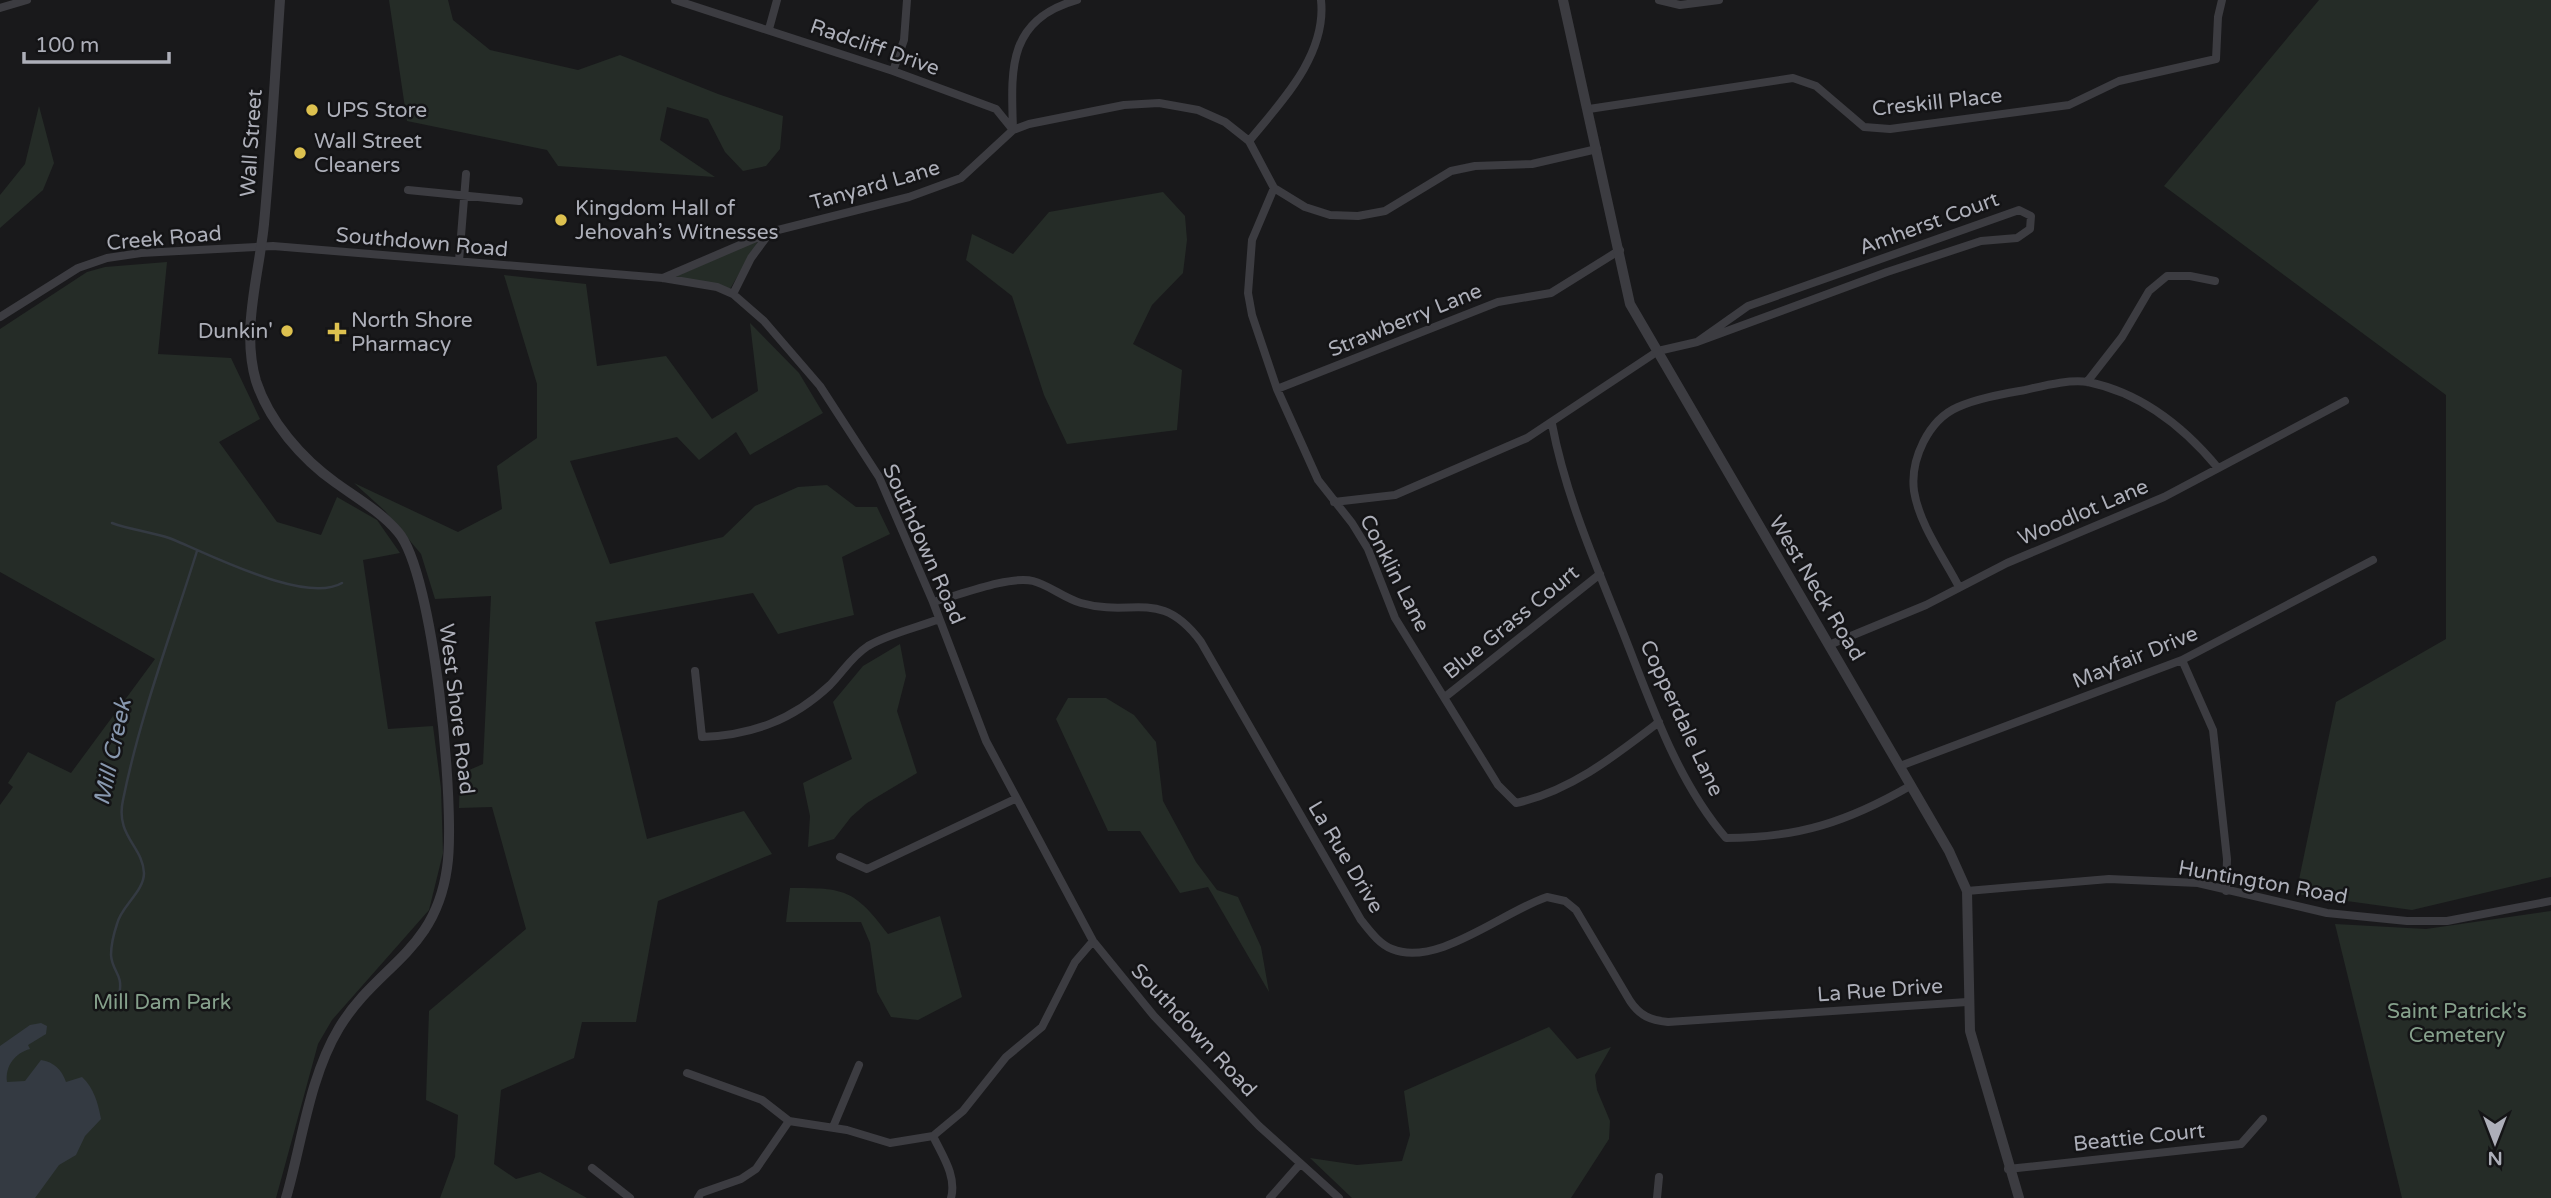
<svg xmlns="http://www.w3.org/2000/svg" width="2551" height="1198" viewBox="0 0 2551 1198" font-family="'Varela Round',sans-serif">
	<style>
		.green { fill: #252c27 }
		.water { fill: #343a42 }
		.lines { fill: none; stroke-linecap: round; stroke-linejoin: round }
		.stream { stroke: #343a42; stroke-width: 2.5 }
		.minor { stroke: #3c3c41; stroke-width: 8 }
		.tertiary { stroke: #3c3c41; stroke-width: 10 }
		.poi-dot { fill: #ddc14f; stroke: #141416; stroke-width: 2.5 }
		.labels { text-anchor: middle; stroke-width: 5; stroke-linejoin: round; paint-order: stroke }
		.street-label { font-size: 21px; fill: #adafb9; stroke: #141416 }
		.poi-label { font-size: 21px; fill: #adafb9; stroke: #141416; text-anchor: start }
		.park-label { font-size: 21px; fill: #86a18c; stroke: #141416 }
		.water-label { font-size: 23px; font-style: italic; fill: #8898af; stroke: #141416 }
	</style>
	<rect width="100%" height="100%" fill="#19191b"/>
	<!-- green -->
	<path class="green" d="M 389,0 L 448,0 L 453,20 L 490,50 L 578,70 L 620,55 L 718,94 L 783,116 L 780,149 L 766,166 L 743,171 L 725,152 L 708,119 L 667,107 L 660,140 L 715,177 L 558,166 L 547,150 L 407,121 Z
		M 2319,0 L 2551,0 L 2551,877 L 2412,910 L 2296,894 L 2336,702 L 2446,639 L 2446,395 L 2164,186 Z
		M 39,106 L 54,163 L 43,190 L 0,228 L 0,195 L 25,164 Z
		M 1163,192 L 1185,216 L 1187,240 L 1183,273 L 1152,305 L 1133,344 L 1182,370 L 1177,430 L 1067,444 L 1044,395 L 1012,296 L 966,260 L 972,234 L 1013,254 L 1049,212 Z
		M 760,238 L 730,289 L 673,276 Z
		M 167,262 L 158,354 L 231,358 L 260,419 L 219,442 L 277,522 L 321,535 L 337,497 L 377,520 L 400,553 L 363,560 L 388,729 L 433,726 L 441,788 L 443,853 L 429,910 L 332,1020 L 318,1044 L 276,1198 L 0,1198 L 0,805 L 13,787 L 8,783 L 28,752 L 71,773 L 155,659 L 0,572 L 0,329 L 87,272 L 105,267 Z
		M 504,275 L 586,284 L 597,366 L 666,356 L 712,419 L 758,391 L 750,323 L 799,373 L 823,413 L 750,455 L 736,432 L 699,460 L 677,437 L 570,461 L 610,564 L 723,537 L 755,506 L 798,487 L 827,485 L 856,507 L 877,507 L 890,534 L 842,557 L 854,615 L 778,634 L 753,593 L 595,622 L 647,839 L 744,811 L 772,854 L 658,901 L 636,1022 L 582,1022 L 574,1058 L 501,1090 L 494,1164 L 516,1179 L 540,1172 L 587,1198 L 440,1198 L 455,1157 L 458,1115 L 426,1100 L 429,1011 L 526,929 L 492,807 L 459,808 L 460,774 L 483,764 L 491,596 L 435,599 L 421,554 L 385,511 L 354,483 L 458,532 L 502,509 L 497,466 L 537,438 L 537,384 Z
		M 900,644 L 906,676 L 897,711 L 917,773 L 867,803 L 851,817 L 834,839 L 808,847 L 810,816 L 803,783 L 852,759 L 833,702 L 863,666 Z
		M 1068,698 L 1106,698 L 1134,715 L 1156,742 L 1163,801 L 1196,862 L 1217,890 L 1238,897 L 1261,947 L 1269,992 L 1208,887 L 1180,893 L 1140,831 L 1108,831 L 1056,719 Z
		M 790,888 C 845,888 854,889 888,934 L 940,916 L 962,997 L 918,1020 L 891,1017 L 877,992 L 870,943 L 861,922 L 786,922 Z
		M 2551,911 L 2551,1198 L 2402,1198 L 2335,924 L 2426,929 Z
		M 1549,1027 L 1577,1059 L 1611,1047 L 1595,1075 L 1597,1090 L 1610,1121 L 1609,1139 L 1571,1198 L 1352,1198 L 1310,1158 L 1357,1165 L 1402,1161 L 1410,1135 L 1404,1091 Z"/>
	<!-- water -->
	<path class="water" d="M 41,1023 L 47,1026 L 46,1034 L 28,1045 L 30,1049 C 15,1053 5,1066 7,1082 L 25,1081 L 41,1060 C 54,1062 62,1070 66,1082 L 82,1077 C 94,1088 98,1103 101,1119 L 85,1136 L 76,1155 L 59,1165 L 35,1198 L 0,1198 L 0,1046 L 30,1025 Z"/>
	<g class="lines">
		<!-- stream -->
		<path class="stream" d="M 112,523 C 131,530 152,532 169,538 C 208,553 305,605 342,583
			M 119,995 C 124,974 112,972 111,955 C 111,946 114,933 117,924 C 121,906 144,892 144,873 C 143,846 115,836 123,800 C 140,716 171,634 197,551"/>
		<!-- minor -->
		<path class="minor" d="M 675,0 L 893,71 L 996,109 L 1013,130
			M 1659,0 L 1680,5 L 1719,0
			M 0,8 L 27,0
			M 769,29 L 777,0
			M 893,71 L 904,40 L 907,0
			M 1589,109 L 1793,78 L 1816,86 L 1864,127 L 1890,129 L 2069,105 L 2119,81 L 2216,59 L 2218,17 L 2222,0
			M 1013,130 C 1011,69 1007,20 1077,0
			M 1249,141 C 1281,102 1327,55 1321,0
			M 1274,188 L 1252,240 L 1248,293 L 1252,315 L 1277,389 L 1318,480 L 1352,523 L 1368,549 L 1395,618 L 1498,785 L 1516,803 C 1571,791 1616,755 1659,722
			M 408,190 L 519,201
			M 459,261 L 466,174
			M 663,278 L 770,232 L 909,197 L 961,178 L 1013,130 L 1029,124 L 1124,105 L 1159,103 L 1198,110 L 1225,122 L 1249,141 L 1274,188 L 1305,207 L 1330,215 L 1358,216 L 1385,211 L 1451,171 L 1475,166 L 1532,164 L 1597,149
			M 733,294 L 751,258 L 768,235
			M 0,317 L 78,268 L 107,258 L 141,253 L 273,246 L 663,278 L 717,287 L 733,294 L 764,321 L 820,386 L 879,477 L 933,602 L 986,741 L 1093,941 L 1154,1016 L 1259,1126 L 1339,1198
			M 2087,382 L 2122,337 L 2149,291 L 2167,276 L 2190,276 L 2215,281
			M 1277,389 L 1498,302 L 1551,293 L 1620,250
			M 1552,424 C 1565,493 1594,560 1620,625 C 1649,697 1675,779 1726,838 C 1799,838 1849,821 1910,786
			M 1334,502 L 1395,495 L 1527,438 L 1658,351 L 1697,342 L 1887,272 L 1981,241 L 2017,238 L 2030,229 L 2031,216 L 2019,210 L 1748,306 L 1697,342
			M 1959,587 C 1944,558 1919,524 1914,491 C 1910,460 1928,420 1958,407 C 1978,398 2003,394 2025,390 C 2043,386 2069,379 2088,382 C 2142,393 2184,427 2218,468
			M 933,602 C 957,596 1010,575 1033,581 C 1049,585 1064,598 1081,603 C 1134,618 1160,587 1201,642 L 1361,920 C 1370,931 1379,944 1392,949 C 1437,968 1504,911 1547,897 L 1565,901 L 1576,910 L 1630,1001 C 1640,1016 1650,1020 1668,1022 L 1967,1002
			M 1829,645 L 1926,605 L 2007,563 L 2164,497 L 2345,401
			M 2182,660 L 2213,730 L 2227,859 L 2226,891
			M 695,671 L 702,737 C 752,735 793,720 830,685 C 843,672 851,657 868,646 C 888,634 916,628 939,619
			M 1445,697 L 1600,574
			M 1900,766 L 2182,660 L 2373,560
			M 840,857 L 867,869 L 1015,799
			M 1967,891 L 2109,879 L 2198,883 L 2327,913 L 2407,921 L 2447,921 L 2551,901
			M 687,1073 L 762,1100 L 789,1121
			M 833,1127 L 859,1065
			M 933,1136 C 942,1155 957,1176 951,1198
			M 592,1168 L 630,1198
			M 2008,1169 L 2241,1144 L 2263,1119
			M 698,1198 L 701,1193 L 741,1179 L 756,1169 L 789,1121 L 847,1130 L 890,1143 L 933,1136 L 963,1111 L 1006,1057 L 1042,1027 L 1075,962 L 1093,941
			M 1270,1198 L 1300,1164
			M 1657,1198 L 1659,1177"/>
		<!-- tertiary -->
		<path class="tertiary" d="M 280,0 C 275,75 271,149 264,224 C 259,275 241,330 256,381 C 269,421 302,459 336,483 C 357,498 381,512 398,532 C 434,573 456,810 447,868 C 435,953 377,965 339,1028 C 309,1078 302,1143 286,1198
			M 1563,0 L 1630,304 L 1949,851 L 1967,891 L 1970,1031 L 2019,1198"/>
	</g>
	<!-- markers -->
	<g class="poi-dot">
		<circle cx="312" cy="110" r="7"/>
		<circle cx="300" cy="153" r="7"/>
		<circle cx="561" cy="220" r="7"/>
		<circle cx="287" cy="331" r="7"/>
		<path d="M333.5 321.5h7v7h7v7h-7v7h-7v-7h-7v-7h7z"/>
	</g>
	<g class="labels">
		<!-- street labels -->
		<g class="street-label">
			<text transform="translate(875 47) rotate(19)" y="7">Radcliff Drive</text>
			<text transform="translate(1937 102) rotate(-6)" y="7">Creskill Place</text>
			<text transform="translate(251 143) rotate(-86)" y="7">Wall Street</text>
			<text transform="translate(875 185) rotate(-16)" y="7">Tanyard Lane</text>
			<text transform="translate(1929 223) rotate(-20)" y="7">Amherst Court</text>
			<text transform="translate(164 238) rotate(-5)" y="7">Creek Road</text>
			<text transform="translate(422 242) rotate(5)" y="7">Southdown Road</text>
			<text transform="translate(1405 320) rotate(-22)" y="7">Strawberry Lane</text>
			<text transform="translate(2083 512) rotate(-23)" y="7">Woodlot Lane</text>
			<text transform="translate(924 544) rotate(66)" y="7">Southdown Road</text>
			<text transform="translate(1395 573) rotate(63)" y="7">Conklin Lane</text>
			<text transform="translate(1817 588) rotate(59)" y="7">West Neck Road</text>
			<text transform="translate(1511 622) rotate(-39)" y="7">Blue Grass Court</text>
			<text transform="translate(2135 657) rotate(-22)" y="7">Mayfair Drive</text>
			<text transform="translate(457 709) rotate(83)" y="7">West Shore Road</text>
			<text transform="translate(1682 718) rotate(65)" y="7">Copperdale Lane</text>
			<text transform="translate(1346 857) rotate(59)" y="7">La Rue Drive</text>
			<text transform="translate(2263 882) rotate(10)" y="7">Huntington Road</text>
			<text transform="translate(1880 990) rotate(-4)" y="7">La Rue Drive</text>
			<text transform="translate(1194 1030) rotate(47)" y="7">Southdown Road</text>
			<text transform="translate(2139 1137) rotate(-6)" y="7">Beattie Court</text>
		</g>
		<!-- poi labels -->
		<g class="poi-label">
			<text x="326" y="117">UPS Store</text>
			<text x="314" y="148">Wall Street<tspan x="314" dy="24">Cleaners</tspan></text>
			<text x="575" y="215">Kingdom Hall of<tspan x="575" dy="24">Jehovah’s Witnesses</tspan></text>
			<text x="351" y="327">North Shore<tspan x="351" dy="24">Pharmacy</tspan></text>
			<text x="273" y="338" text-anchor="end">Dunkin'</text>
		</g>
		<!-- park labels -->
		<g class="park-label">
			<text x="162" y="1009">Mill Dam Park</text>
			<text x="2457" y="1018">Saint Patrick's<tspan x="2457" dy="24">Cemetery</tspan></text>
		</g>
		<!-- water labels -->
		<g class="water-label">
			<text transform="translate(112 752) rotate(-78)" y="8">Mill Creek</text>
		</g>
	</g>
	<!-- north arrow -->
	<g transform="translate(2495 1142) rotate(180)" stroke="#141416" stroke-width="5" paint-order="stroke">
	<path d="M0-5L12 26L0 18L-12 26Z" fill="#adafb9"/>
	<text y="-10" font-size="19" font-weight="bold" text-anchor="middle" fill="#adafb9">N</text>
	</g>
	<!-- scale -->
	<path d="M24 52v10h145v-10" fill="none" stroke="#adafb9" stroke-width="3.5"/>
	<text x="35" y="52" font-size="21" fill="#adafb9" stroke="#141416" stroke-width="5" paint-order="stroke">100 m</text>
</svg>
